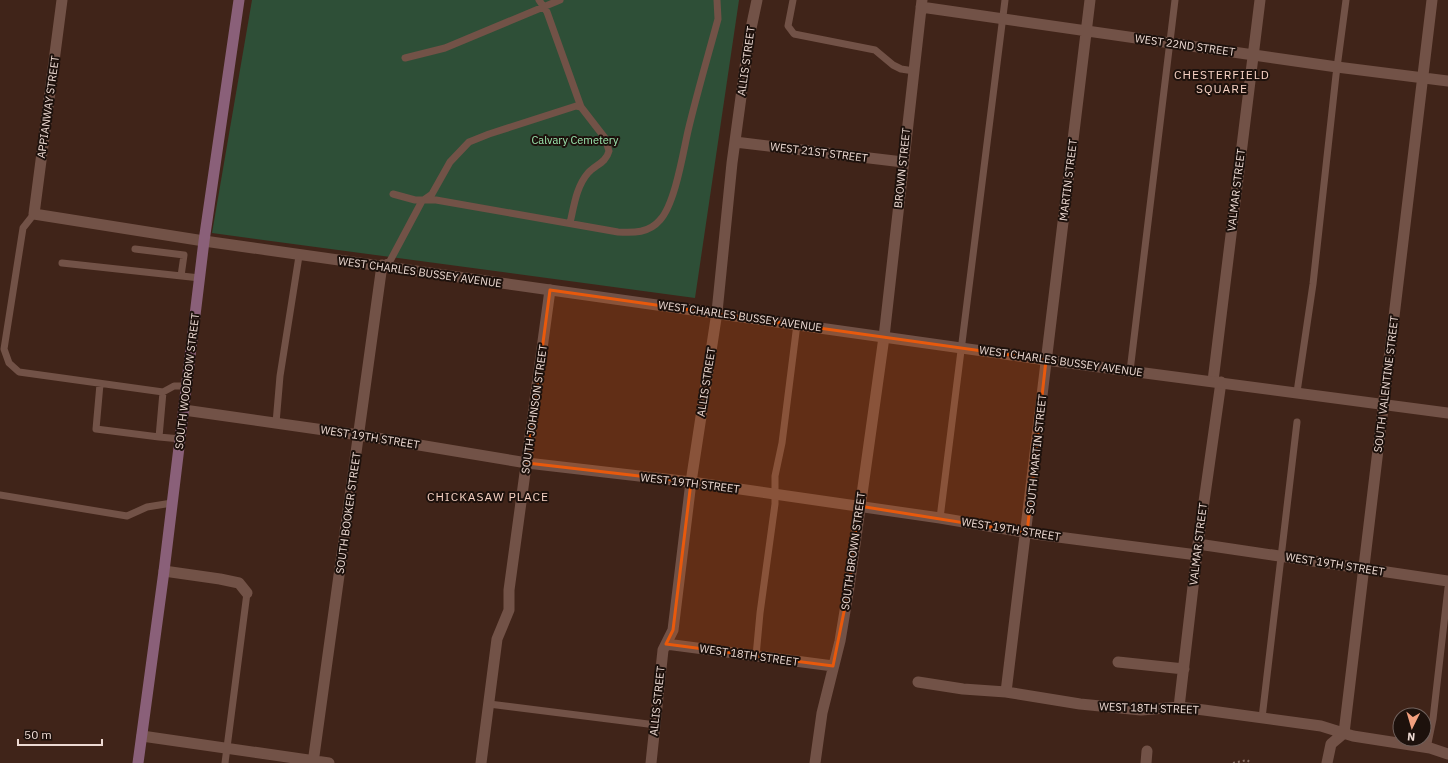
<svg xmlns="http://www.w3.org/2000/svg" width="1448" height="763" viewBox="0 0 1448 763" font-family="'IBM Plex Sans',sans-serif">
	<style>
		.green { fill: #2e4f37 }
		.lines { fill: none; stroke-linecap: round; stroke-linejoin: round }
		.path { stroke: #866d64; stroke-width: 2; stroke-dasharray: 2 3; stroke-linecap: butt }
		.service { stroke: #725247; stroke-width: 7 }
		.minor { stroke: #725247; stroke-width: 11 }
		.tertiary { stroke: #725247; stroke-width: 11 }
		.secondary { stroke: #8a6079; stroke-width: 11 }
		.marked { fill: #e8590c; fill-opacity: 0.2; stroke: #e8590c; stroke-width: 3; stroke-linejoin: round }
		.labels { text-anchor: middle; stroke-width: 4; stroke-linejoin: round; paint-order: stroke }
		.street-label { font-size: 11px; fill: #eddad3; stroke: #1d110c }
		.park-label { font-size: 11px; fill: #9de9b1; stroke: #1d110c }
		.neighbourhood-label { font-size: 12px; letter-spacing: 1px; fill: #f6d1c3; stroke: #1d110c }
	</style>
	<rect width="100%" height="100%" fill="#402419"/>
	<!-- green -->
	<path class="green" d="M 252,0 L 739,0 L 695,298 L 212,233 Z"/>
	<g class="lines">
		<!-- path -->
		<path class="path" d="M 1233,763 L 1247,760 L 1251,763"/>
		<!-- service -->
		<path class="service" d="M 539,0 L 547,12 L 581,107
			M 793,0 L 788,26 L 794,34 L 875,50 L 893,65 L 901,69 L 914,71
			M 405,58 L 445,48 L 560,0
			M 393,194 L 415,200 L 436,200 L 618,232 C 634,233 649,233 660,220 C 675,204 683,153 688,131 C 697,93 708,56 718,19 L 717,0
			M 34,214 L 23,228 L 4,349 L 9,363 L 19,372 L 163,392 L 159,437 L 181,439
			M 135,249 L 184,255 L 181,276
			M 62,263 L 200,278
			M 382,265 L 390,261 L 422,201 L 432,194 L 450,162 L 469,142 L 489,134 L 576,106 L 581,107 L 605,138 L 609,151 C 606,163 595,165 588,173 C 576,187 574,206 570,223
			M 1130,371 L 1175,0
			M 100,384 L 96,429 L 159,437
			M 163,392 L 174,386 L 186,386
			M 1297,392 L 1313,284 L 1336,75 L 1346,0
			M 276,423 L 280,376 L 299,256
			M 0,495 L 127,516 L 147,507 L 172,503
			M 940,518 L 1005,0
			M 756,656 L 760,613 L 775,504 L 775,476 L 782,443 L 797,324
			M 489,704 L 656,725
			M 1262,718 L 1297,422
			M 1427,748 L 1433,719 L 1448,588
			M 225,763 L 247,593"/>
		<!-- minor -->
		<path class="minor" d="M 62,0 L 34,214 L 204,241
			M 921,7 L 1337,67 L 1448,81
			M 735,142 L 903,162
			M 1213,381 L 1260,0
			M 184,410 L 359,435 L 527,463 L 691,482 L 940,518 L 1035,534 L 1197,555
			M 1198,544 L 1448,581
			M 164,571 L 220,579 L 239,583 L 247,593
			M 666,644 L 833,666
			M 1118,662 L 1184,669
			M 918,682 L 963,689 L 1006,692 L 1080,704 L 1141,710 L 1179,707 L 1204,710 L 1321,726 L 1353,736 L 1430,748 L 1448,754
			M 1006,692 L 1090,0
			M 1179,707 L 1198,544 L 1221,382
			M 142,736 L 329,763
			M 313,763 L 382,265
			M 481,763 L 497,639 L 509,610 L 509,590 L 550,290
			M 651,763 L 663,650 L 673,630 L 691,482 L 717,312 L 732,163 L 749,38 L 757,0
			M 815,763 L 822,713 L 840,641 L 849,587 L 884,337 L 922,0
			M 1146,763 L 1147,751
			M 1327,763 L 1331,744 L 1344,733 L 1432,0"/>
		<!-- tertiary -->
		<path class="tertiary" d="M 204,241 L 1046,360 L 1448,413"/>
		<!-- secondary -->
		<path class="secondary" d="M 138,763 L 164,571 L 204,241 L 239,0"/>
	</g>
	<!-- marked area -->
	<path class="marked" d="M 550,290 L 1046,360 L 1027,533 L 859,506 L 849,587 L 833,666 L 666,644 L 673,630 L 691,482 L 527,463 Z"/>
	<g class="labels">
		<!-- street labels -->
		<g class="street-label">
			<text transform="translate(1185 45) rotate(8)" y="4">WEST 22ND STREET</text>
			<text transform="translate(746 61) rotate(-82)" y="4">ALLIS STREET</text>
			<text transform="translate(48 107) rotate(-82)" y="4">APPIANWAY STREET</text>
			<text transform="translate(819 152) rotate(7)" y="4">WEST 21ST STREET</text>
			<text transform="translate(902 168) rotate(-84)" y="4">BROWN STREET</text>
			<text transform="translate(1068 180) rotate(-83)" y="4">MARTIN STREET</text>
			<text transform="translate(1236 190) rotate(-83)" y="4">VALMAR STREET</text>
			<text transform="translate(420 272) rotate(8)" y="4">WEST CHARLES BUSSEY AVENUE</text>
			<text transform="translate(740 316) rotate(8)" y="4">WEST CHARLES BUSSEY AVENUE</text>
			<text transform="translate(1061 361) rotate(8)" y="4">WEST CHARLES BUSSEY AVENUE</text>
			<text transform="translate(187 381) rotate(-83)" y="4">SOUTH WOODROW STREET</text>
			<text transform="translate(706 382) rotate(-81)" y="4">ALLIS STREET</text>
			<text transform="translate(1386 384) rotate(-83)" y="4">SOUTH VALENTINE STREET</text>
			<text transform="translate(534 409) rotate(-82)" y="4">SOUTH JOHNSON STREET</text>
			<text transform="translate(370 437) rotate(9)" y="4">WEST 19TH STREET</text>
			<text transform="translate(1036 454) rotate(-84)" y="4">SOUTH MARTIN STREET</text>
			<text transform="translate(690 483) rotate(7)" y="4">WEST 19TH STREET</text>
			<text transform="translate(348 513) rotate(-82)" y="4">SOUTH BOOKER STREET</text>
			<text transform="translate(1011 529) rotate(9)" y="4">WEST 19TH STREET</text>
			<text transform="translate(1198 544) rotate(-83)" y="4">VALMAR STREET</text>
			<text transform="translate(853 551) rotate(-82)" y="4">SOUTH BROWN STREET</text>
			<text transform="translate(1335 564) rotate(9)" y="4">WEST 19TH STREET</text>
			<text transform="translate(749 655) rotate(8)" y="4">WEST 18TH STREET</text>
			<text transform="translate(657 701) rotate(-84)" y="4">ALLIS STREET</text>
			<text transform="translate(1149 708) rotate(2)" y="4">WEST 18TH STREET</text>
		</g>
		<!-- park labels -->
		<g class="park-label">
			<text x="575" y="144">Calvary Cemetery</text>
		</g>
		<!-- neighbourhood labels -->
		<g class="neighbourhood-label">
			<text x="1222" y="79">CHESTERFIELD<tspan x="1222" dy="14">SQUARE</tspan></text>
			<text x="488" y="501">CHICKASAW PLACE</text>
		</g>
	</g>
	<!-- north arrow -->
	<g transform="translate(1412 727) rotate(185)"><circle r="19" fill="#1d110c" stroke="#70615c"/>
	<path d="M0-3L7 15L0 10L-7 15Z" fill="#f2a07f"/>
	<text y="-6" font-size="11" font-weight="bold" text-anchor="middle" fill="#eddad3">N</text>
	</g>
	<!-- scale -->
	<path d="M18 739v6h84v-6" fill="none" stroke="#eddad3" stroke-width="2"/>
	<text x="24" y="739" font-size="12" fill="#eddad3" stroke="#1d110c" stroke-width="3" paint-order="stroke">50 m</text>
</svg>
